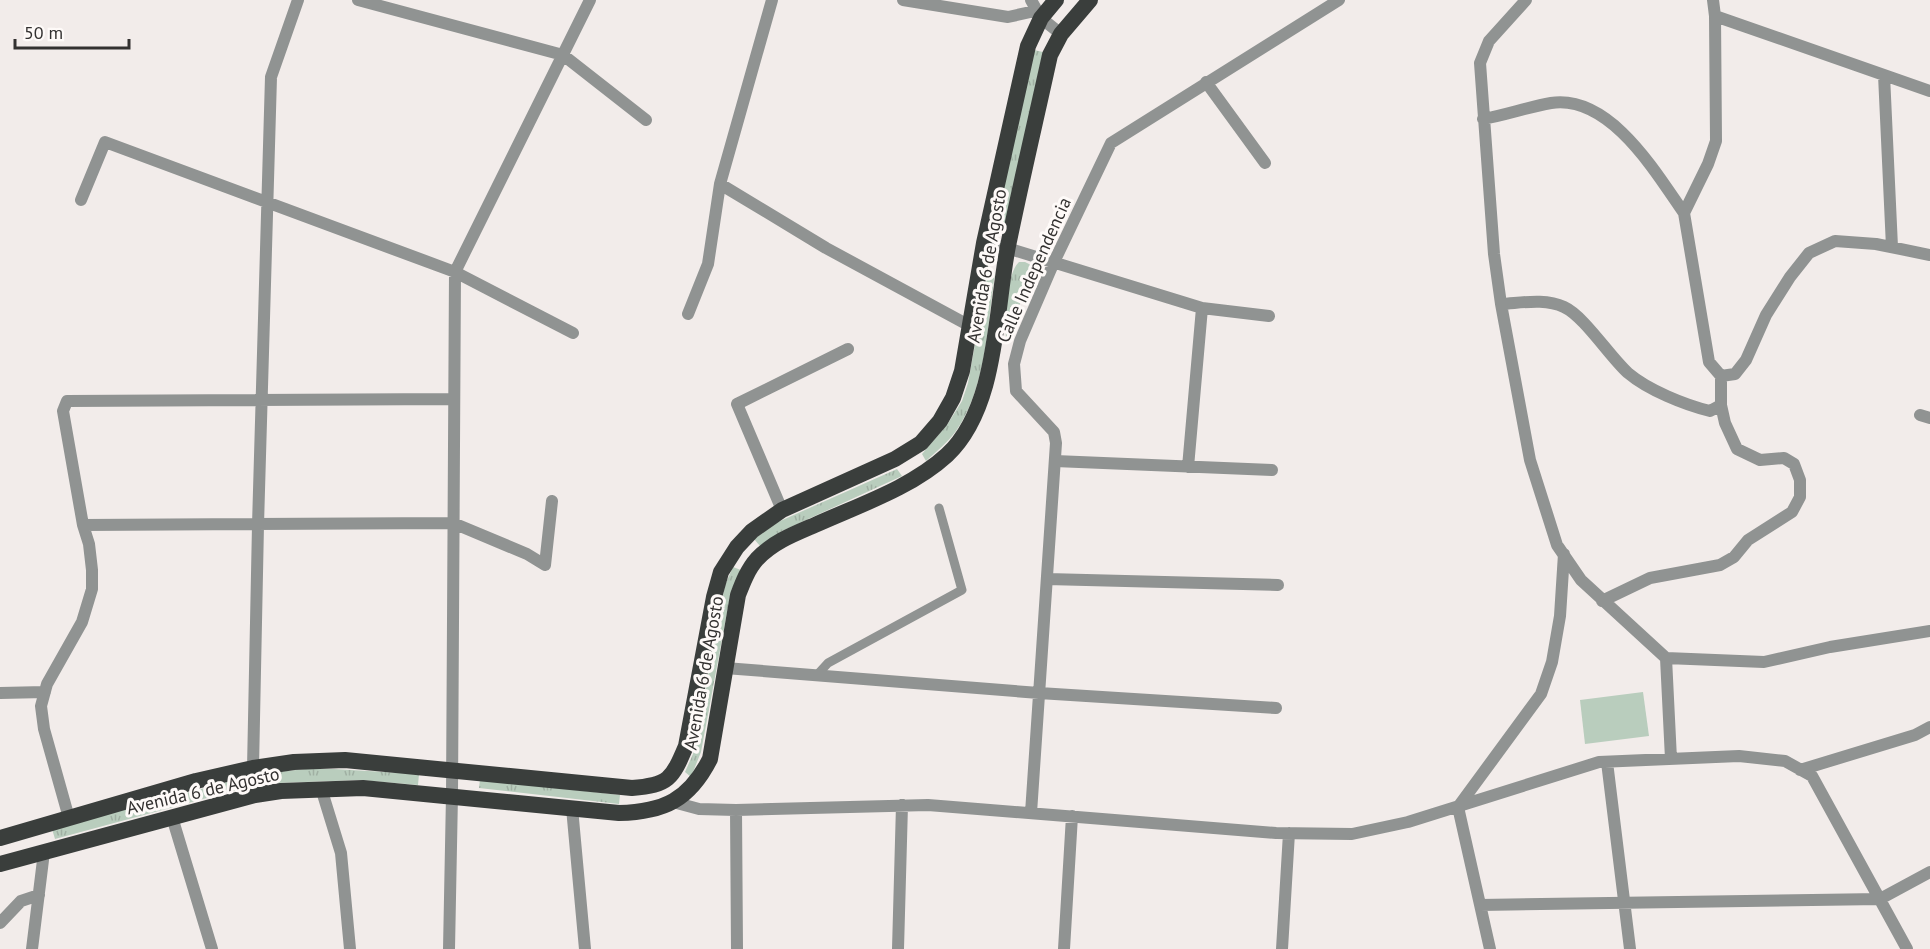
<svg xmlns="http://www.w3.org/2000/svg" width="1930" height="949" viewBox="0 0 1930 949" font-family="'PT Sans',sans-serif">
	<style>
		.grass { fill: url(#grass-tufts) }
		.pitch { fill: #b9cdbd }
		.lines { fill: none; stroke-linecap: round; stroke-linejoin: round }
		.service { stroke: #909392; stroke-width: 9 }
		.minor { stroke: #909392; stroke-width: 12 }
		.trunk { stroke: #3a3e3c; stroke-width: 16 }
		.labels { text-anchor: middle; stroke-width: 6; stroke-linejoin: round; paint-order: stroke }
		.street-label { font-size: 18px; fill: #333130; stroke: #fefaf8 }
	</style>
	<defs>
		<pattern id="grass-tufts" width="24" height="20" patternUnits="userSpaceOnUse" patternTransform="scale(1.5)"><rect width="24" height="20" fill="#b9cdbd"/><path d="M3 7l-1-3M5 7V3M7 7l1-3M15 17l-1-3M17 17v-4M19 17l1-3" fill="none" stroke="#a0b0a3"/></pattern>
	</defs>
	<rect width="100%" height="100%" fill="#f2ecea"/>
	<!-- grass -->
	<path class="grass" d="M 1034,50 L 1043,52 L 1005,225 L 996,223 Z
		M 1019,262 L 1025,262 L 1031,265 L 1033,272 L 1006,338 C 1005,320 1006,274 1019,262 Z
		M 988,272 L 995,272 C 988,323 986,388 956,431 C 948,442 937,451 926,461 L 922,454 L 947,425 L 962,401 L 968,383 Z
		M 897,469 L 902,476 L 782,531 L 760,546 L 754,539 L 778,522 Z
		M 733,567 L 741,570 L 731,591 L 701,752 L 691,777 L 685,772 L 693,754 L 725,585 Z
		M 306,769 L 334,769 L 419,774 L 418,785 L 360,780 L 278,783 L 277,772 Z
		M 238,779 L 240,789 L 55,839 L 52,829 Z
		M 480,779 L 620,795 L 619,804 L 479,788 Z"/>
	<!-- pitch -->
	<path class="pitch" d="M 1643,692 L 1649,736 L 1585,744 L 1580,700 Z"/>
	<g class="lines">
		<!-- service -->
		<path class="service" d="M 817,675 L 828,663 L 839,657 L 962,590 L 939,508"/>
		<!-- minor -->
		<path class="minor" d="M 358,0 L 563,55 L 646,120
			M 903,0 L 1008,17 L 1035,11
			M 1031,0 L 1041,18 L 1061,34
			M 1526,0 L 1489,41 L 1480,63 L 1494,254 L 1501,304 L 1530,460 L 1557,545 L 1581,580 L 1666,658
			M 1713,0 L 1715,16 L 1716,141 L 1708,164 L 1684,213 L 1709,362 L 1721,376 L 1735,374 L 1746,360 L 1766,315 L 1790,277 L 1809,253 L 1835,241 L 1876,244 L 1930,255
			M 1715,16 L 1930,91
			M 1884,75 L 1892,247
			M 1206,82 L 1265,163
			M 1483,119 C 1506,115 1528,107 1551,103 C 1610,94 1656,173 1684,213
			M 720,184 L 826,248 L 970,326
			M 81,200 L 105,142 L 455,272 L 573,333
			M 984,243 L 1007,248 L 1202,308 L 1269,316
			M 1501,304 C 1521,303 1545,298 1564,307 C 1584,316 1610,357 1628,373 C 1648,390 1685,405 1710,411 L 1721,405 L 1721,376
			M 688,314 L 708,264 L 720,184 L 772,0
			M 1920,415 L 1930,418
			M 1055,461 L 1272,470
			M 1188,467 L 1202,308
			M 782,510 L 737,404 L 848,349
			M 83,525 L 453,523 L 527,554 L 545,565 L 552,501
			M 1047,579 L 1278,585
			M 1602,601 L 1650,578 L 1720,565 L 1734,557 L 1748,540 L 1792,512 L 1800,497 L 1800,480 L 1794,464 L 1784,458 L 1760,460 L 1737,449 L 1725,423 L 1721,405
			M 725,668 L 1039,693 L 1276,708
			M 0,693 L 45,692
			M 1671,759 L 1666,658 L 1764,662 L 1830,647 L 1930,631
			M 1607,762 L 1630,949
			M 1800,770 L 1915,735 L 1930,727
			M 321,788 L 341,853 L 350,949
			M 255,795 L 253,768 L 258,525 L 271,77 L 298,0
			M 673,802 L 699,809 L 736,810 L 928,805 L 1276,833 L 1352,834 L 1408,822 L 1599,762 L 1739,756 L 1785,761 L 1812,776 L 1907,949
			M 572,808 L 585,949
			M 736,810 L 737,949
			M 1031,813 L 1056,443 L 1054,432 L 1016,391 L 1014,364 L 1020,341 L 1054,262 L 1111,143 L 1339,0
			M 172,817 L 212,949
			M 69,818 L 44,729 L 41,706 L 47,684 L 82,622 L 92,589 L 92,570 L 89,544 L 83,525 L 63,411 L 67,401 L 454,399
			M 1480,905 L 1880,899 L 1930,872
			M 0,923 L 21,901 L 39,895
			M 32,949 L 44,852
			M 449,949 L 452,795 L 455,272 L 590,0
			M 898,949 L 902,805
			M 1064,949 L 1072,816
			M 1282,949 L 1289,833
			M 1490,949 L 1458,807 L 1541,694 L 1552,662 L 1560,616 L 1564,554"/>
		<!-- trunk -->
		<path class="trunk" d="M 0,838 L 196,781 L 253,768 L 294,762 L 345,760 L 632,788 C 669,785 672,779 686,746 L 714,597 L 721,572 L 737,547 L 752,531 L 782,510 L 895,459 L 921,443 L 940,421 L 953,398 L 962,371 L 984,243 L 1028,46 L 1041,18 L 1056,0
			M 0,864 L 255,795 L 281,791 L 363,788 L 619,813 C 664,812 689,800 710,759 L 738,595 C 743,582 748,569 757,559 C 773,542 794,534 815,525 C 859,505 911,488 947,455 C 998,407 995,311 1008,246 C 1021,182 1036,119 1050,55 L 1061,34 L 1090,0"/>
	</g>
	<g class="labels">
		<!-- street labels -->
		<g class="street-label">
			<text transform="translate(987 266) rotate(-80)" y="6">Avenida 6 de Agosto</text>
			<text transform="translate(1034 270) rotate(-66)" y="6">Calle Independencia</text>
			<text transform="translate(704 673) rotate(-80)" y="6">Avenida 6 de Agosto</text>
			<text transform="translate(203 791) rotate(-13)" y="6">Avenida 6 de Agosto</text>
		</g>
	</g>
	<!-- scale -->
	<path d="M15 39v9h114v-9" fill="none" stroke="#333130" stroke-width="3"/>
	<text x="24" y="39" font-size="18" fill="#333130" stroke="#fefaf8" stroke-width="4.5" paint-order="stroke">50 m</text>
</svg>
